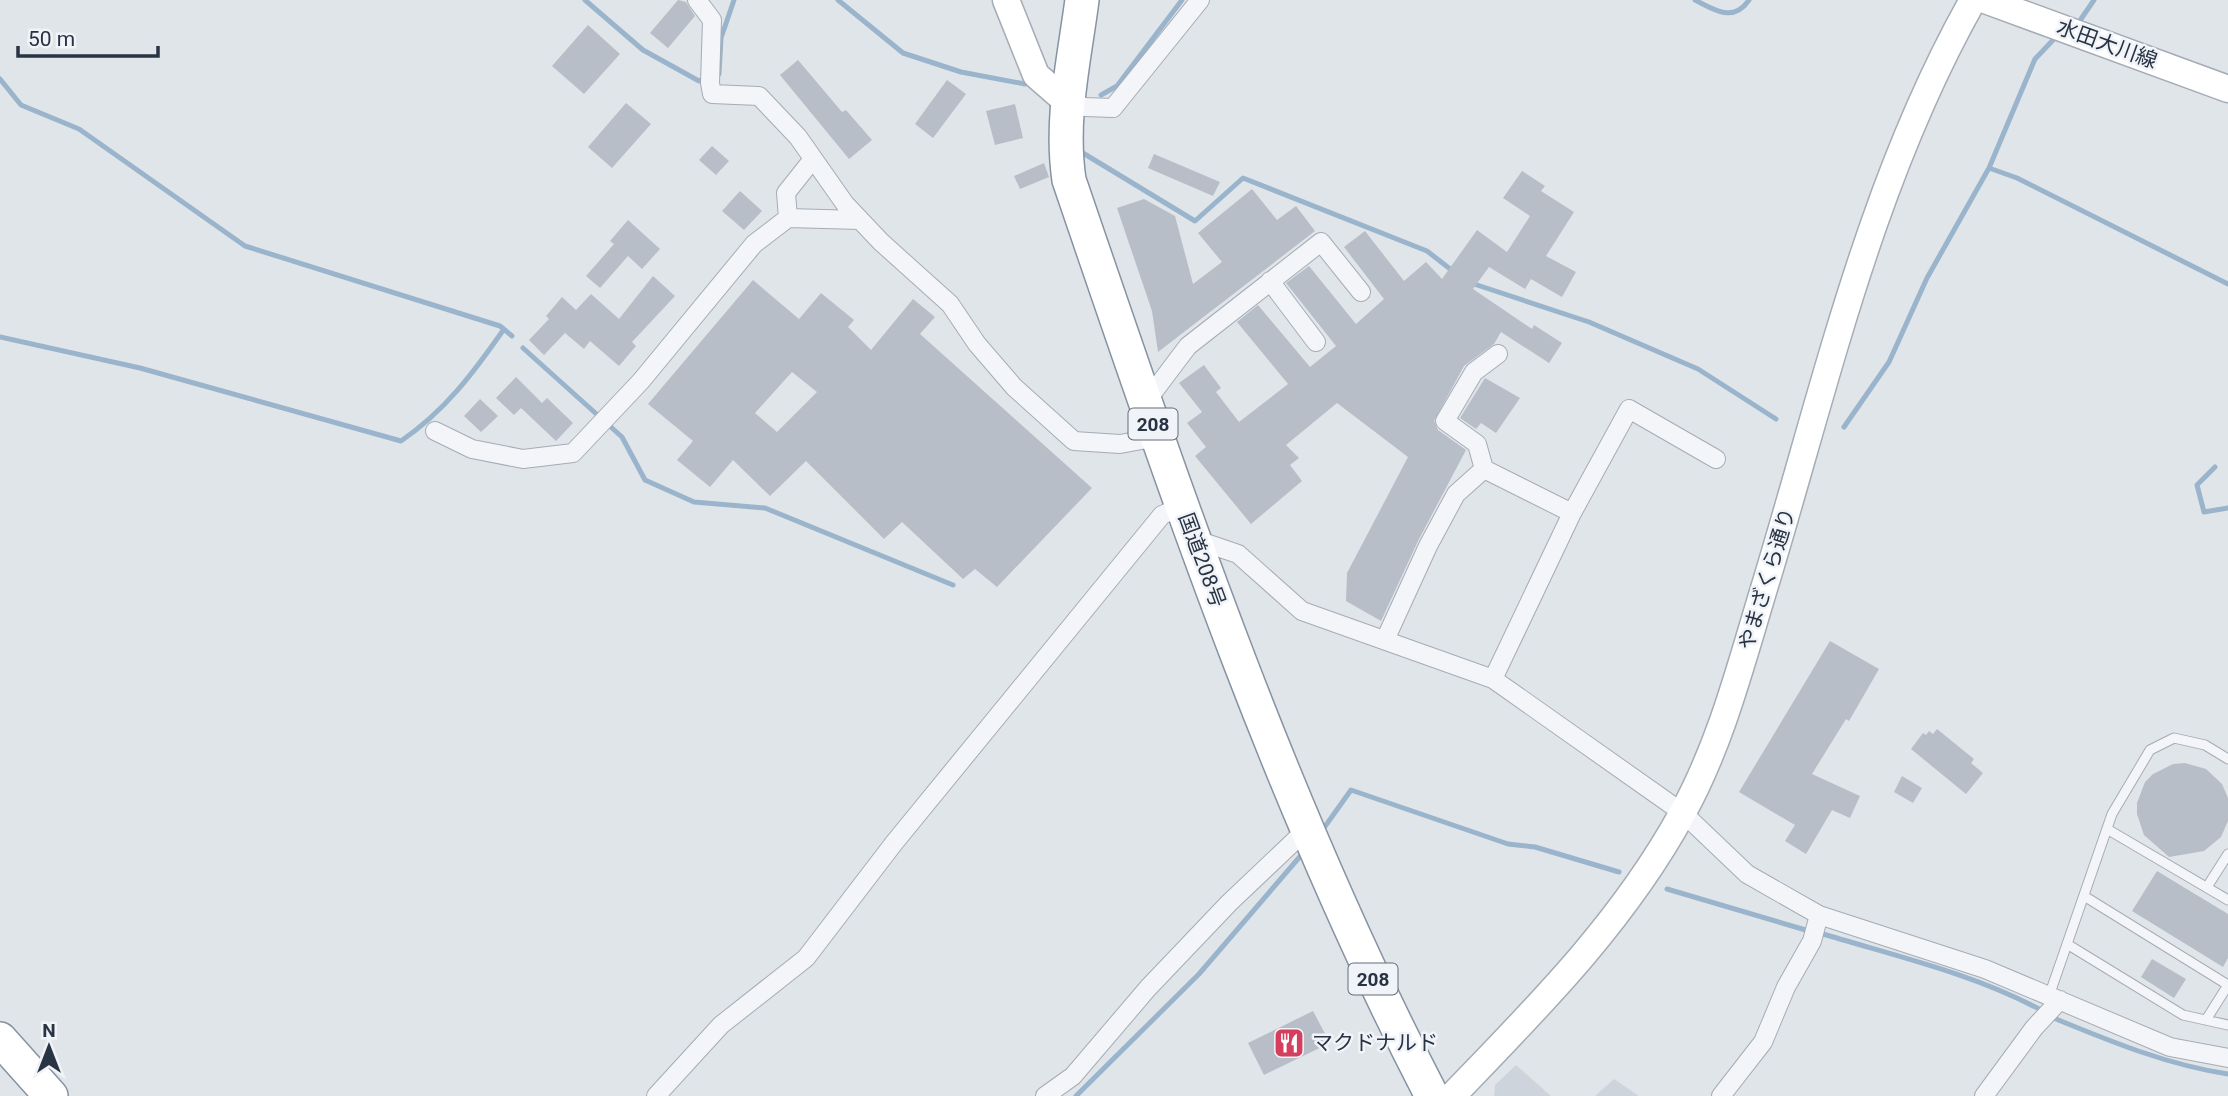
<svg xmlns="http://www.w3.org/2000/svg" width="2228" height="1096" viewBox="0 0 2228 1096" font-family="Roboto,'Noto Sans JP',sans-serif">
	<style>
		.built { fill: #ced4dc }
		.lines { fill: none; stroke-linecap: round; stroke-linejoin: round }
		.stream { stroke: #9ab4cc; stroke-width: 5 }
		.building { fill: #b7bec8; fill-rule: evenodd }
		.lane-casing { stroke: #a5acb5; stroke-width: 11 }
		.street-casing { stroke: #a5acb5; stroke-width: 20 }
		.secondary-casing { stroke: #a5acb5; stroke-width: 29 }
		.highway-casing { stroke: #8793a2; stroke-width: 36 }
		.lane { stroke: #f3f5f8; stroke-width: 9 }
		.street { stroke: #f3f5f8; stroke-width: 18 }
		.secondary { stroke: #fff; stroke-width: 26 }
		.highway { stroke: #fff; stroke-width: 33 }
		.labels { text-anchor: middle; stroke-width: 5; stroke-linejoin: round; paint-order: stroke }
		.shield { fill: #f0f3f7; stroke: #646d79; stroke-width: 2 }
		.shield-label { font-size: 19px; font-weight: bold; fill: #283343 }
		.street-label { font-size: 21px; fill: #283343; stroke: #f0f3f7 }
		.poi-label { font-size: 21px; fill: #283343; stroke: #f0f3f7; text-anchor: start }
	</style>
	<rect width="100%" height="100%" fill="#e0e5ea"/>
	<!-- built -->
	<path class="built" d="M 1516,1065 L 1551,1096 L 1494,1096 L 1495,1085 Z
		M 1614,1079 L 1639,1096 L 1595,1096 Z"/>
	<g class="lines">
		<!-- stream -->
		<path class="stream" d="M 585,0 L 643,50 L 699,81 L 703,79
			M 838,0 L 903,53 L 961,72 L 1025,84
			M 1695,0 C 1715,10 1733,23 1749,0
			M 2081,19 L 2094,0
			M 719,74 L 721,38 L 734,0
			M 0,79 L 21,105 L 79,129 L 245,246 L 500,326 L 512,336
			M 1101,95 L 1117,86 L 1182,0
			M 1078,150 L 1195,221 L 1243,178 L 1427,251 L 1454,272
			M 1989,168 L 2017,178 L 2228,284
			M 1471,283 L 1589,322 L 1698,369 L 1776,419
			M 0,337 L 140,368 L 401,441 C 445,411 474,372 504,329
			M 523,348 L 622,437 L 645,480 L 694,502 L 765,508 L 953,585
			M 1844,427 L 1889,362 L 1927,278 L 1989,168 L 2035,59 L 2054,39
			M 2215,467 L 2197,485 L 2204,512 L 2228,508
			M 1321,832 L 1351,790 L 1508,844 L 1535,847 L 1619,872
			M 1667,889 L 1809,931
			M 1820,933 C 1895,956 1972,973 2041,1010
			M 2056,1019 C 2112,1042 2168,1065 2228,1074
			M 1076,1096 L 1199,974 L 1303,853"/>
	</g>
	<!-- building -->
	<path class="building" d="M 678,0 L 686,2 L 695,16 L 668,48 L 650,33 Z
		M 588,25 L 620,54 L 584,94 L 552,66 Z
		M 798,60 L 842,112 L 846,110 L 872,140 L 849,159 L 780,75 Z
		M 947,80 L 966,94 L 933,138 L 915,124 Z
		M 626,103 L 651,124 L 612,168 L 588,147 Z
		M 1015,104 L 1023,138 L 995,145 L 986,111 Z
		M 712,146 L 729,161 L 716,175 L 699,160 Z
		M 1154,154 L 1220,182 L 1213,196 L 1148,168 Z
		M 1044,163 L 1049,177 L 1020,189 L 1014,176 Z
		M 1522,171 L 1545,186 L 1541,191 L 1574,212 L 1546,256 L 1576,272 L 1562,297 L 1531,279 L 1525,289 L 1489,267 L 1473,289 L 1532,329 L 1534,325 L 1562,343 L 1549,363 L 1501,332 L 1494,344 L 1464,366 L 1434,421 L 1438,430 L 1466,450 L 1418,541 L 1381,621 L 1346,601 L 1347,573 L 1408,457 L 1337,403 L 1286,445 L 1299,458 L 1290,465 L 1302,481 L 1251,524 L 1195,456 L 1206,447 L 1187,423 L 1202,412 L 1179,383 L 1204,365 L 1221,388 L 1216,392 L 1239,422 L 1288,384 L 1237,322 L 1258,305 L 1310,367 L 1336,346 L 1286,283 L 1309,266 L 1356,324 L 1384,299 L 1344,247 L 1365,231 L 1404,281 L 1426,262 L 1442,279 L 1477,230 L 1507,252 L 1530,216 L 1503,198 Z
		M 1252,189 L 1277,220 L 1296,206 L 1315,231 L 1158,352 L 1152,311 L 1117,208 L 1144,199 L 1175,216 L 1193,284 L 1222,262 L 1198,233 Z
		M 740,191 L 762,211 L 744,230 L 722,211 Z
		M 628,220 L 660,249 L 642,269 L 628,256 L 600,288 L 586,276 L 614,244 L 610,241 Z
		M 653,276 L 675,296 L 632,342 L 636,346 L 619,366 L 590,341 L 584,349 L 565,333 L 544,355 L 529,340 L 549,319 L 546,316 L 562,297 L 576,310 L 591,294 L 619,319 Z
		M 753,280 L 799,319 L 821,293 L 854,320 L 848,327 L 871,350 L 913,299 L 935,317 L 920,334 L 1092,488 L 997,587 L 975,569 L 963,579 L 902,522 L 884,539 L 806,461 L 770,496 L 733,460 L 710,487 L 677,460 L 693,441 L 648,404 ZM 792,372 L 817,392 L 777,432 L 755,413 Z
		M 516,377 L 542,403 L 547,398 L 573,423 L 556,441 L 521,408 L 514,415 L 496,398 Z
		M 1485,378 L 1520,398 L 1496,433 L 1481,423 L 1476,429 L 1460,418 Z
		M 480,399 L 498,416 L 481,432 L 464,416 Z
		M 1830,641 L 1879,669 L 1849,721 L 1846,719 L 1812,774 L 1860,796 L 1850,818 L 1832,810 L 1806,854 L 1785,841 L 1795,825 L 1739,792 Z
		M 1937,729 L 1974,759 L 1971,763 L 1983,773 L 1966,794 L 1911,749 L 1923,733 L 1926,735 L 1929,731 L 1933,734 Z
		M 2185,763 L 2206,769 L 2222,784 L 2228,798 L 2228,821 L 2221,837 L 2204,851 L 2169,857 L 2144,835 L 2137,814 L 2137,803 L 2145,782 L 2153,774 L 2173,764 Z
		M 1902,776 L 1922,788 L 1913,803 L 1894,792 Z
		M 2157,871 L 2228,914 L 2228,958 L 2223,967 L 2132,911 Z
		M 2152,959 L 2186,979 L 2174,998 L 2141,977 Z
		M 1313,1011 L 1330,1043 L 1264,1075 L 1248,1043 Z"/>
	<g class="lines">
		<!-- lane casing -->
		<g class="lane-casing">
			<path id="lane" d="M 2107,829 L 2228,900
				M 2207,887 L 2228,854
				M 2084,896 L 2228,985
				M 2067,944 L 2183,1015 L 2228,1025
				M 2049,996 L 2112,814 L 2150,750 L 2174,738 L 2205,745 L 2228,759
				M 2206,1020 L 2228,985"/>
		</g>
		<!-- street casing -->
		<g class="street-casing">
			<path id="street" d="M 697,0 L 712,20 L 710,83 L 712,94 L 759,96 L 798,137 L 845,204 L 881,242 L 950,304 L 977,344 L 1014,387 L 1074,441 L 1120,444 L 1158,437
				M 1067,102 L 1085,107 L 1113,108 L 1200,0
				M 788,218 L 786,193 L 813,159
				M 1270,281 L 1316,342
				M 1498,354 L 1474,372 L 1445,421 L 1477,444 L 1484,469 L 1572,513
				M 1145,403 L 1188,346 L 1321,242 L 1361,292
				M 435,431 L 472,449 L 523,459 L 573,453 L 641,381 L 754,244 L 788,218 L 860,220
				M 1194,539 L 1238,554 L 1302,611 L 1493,679 L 1683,813 L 1747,874 L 1819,915 L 1985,969 L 2170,1047 L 2228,1058
				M 1385,640 L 1428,546 L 1456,494 L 1484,469
				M 1493,679 L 1572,513 L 1629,409 L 1716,459
				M 656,1096 L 721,1025 L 806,958 L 894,843 L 1162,515 L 1182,506
				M 1045,1096 L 1073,1076 L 1148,988 L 1229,903 L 1307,829
				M 1721,1096 L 1763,1042 L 1786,987 L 1812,941 L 1819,915
				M 1984,1096 L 2034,1028 L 2060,1000"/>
		</g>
		<!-- secondary casing -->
		<g class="secondary-casing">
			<path id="secondary" d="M 1006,0 L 1036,75 L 1067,102
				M 1985,0 L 2228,89
				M 1452,1096 C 1537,1008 1623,922 1682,814 C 1722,742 1742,660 1766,582 C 1826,384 1871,180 1973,0"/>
		</g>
		<!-- highway casing -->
		<g class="highway-casing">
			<path id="highway" d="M 1082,0 C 1074,61 1060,119 1069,180 C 1175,490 1280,804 1432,1096
				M 0,1039 L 51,1096"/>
		</g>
		<!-- lane -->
		<use href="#lane" class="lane"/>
		<!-- street -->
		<use href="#street" class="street"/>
		<!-- secondary -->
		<use href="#secondary" class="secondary"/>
		<!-- highway -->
		<use href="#highway" class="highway"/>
	</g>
	<!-- icons -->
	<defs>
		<g id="restaurant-square" transform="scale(1.575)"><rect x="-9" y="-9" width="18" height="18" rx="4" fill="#d53f5d" stroke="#f0f3f7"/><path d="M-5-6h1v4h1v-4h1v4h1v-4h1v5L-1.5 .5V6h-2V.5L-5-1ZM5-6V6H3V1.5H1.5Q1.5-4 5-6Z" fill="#fff"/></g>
	</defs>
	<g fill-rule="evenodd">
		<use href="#restaurant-square" x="1289" y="1043"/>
	</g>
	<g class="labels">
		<!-- shield labels -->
		<g class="shield">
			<rect x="1128.5" y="408.5" width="49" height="31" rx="5"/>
			<rect x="1348.5" y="963.5" width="49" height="31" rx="5"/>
		</g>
		<g class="shield-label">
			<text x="1153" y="431">208</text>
			<text x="1373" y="986">208</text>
		</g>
		<!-- street labels -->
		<g class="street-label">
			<text transform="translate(2107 44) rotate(20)" y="7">水田大川線</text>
			<text transform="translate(1202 560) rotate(70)" y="7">国道208号</text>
			<text transform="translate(1767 579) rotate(-73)" y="7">やまざくら通り</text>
		</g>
		<!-- poi labels -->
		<g class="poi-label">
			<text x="1312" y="1050">マクドナルド</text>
		</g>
	</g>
	<!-- north arrow -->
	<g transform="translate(49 1047)" stroke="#f0f3f7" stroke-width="5" paint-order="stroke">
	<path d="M0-5L12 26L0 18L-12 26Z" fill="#283343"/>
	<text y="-10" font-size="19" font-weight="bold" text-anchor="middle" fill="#283343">N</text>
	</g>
	<!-- scale -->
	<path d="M18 46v10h140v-10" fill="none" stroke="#283343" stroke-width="3.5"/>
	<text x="28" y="46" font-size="21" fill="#283343" stroke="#f0f3f7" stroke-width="5" paint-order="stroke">50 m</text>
</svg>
